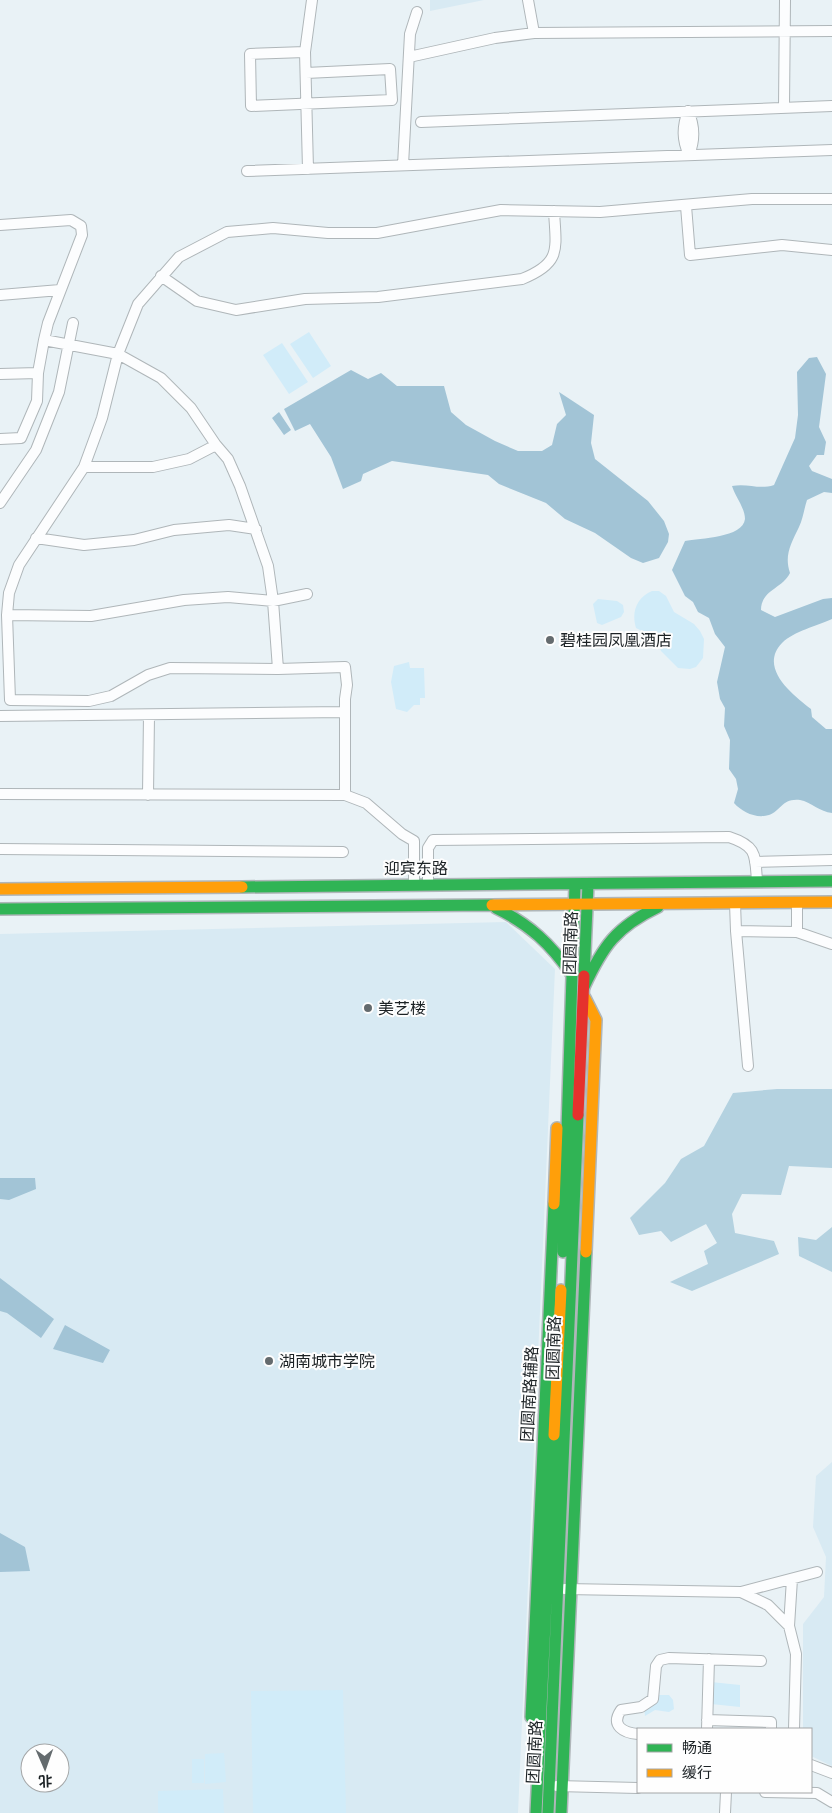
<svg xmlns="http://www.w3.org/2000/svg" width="832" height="1813" viewBox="0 0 832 1813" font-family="'Roboto Condensed','Noto Sans SC',sans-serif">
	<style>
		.built { fill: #d8eaf3; fill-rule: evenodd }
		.green { fill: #d1ecf9 }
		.forest { fill: #b4d2e0 }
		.water { fill: #a2c4d6 }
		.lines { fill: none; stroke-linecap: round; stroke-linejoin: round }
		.street-casing { stroke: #afb6b9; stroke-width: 12 }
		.fast-casing { stroke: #afb6b9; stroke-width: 14 }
		.slow-casing { stroke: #afb6b9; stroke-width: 14 }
		.jam-casing { stroke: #afb6b9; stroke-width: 14 }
		.street { stroke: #fcfdfe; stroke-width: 10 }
		.fast { stroke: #30b455; stroke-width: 11 }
		.slow { stroke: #ff9f0a; stroke-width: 11 }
		.jam { stroke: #e5322d; stroke-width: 11 }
		.poi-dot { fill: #646b6e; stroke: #fefefe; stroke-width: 2 }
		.labels { text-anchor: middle; stroke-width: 4; stroke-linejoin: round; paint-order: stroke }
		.poi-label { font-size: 16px; fill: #1c2225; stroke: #fefefe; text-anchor: start }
		.street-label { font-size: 16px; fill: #1c2225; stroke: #fefefe }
	</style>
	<rect width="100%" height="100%" fill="#e9f2f6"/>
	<!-- built -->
	<path class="built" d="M 430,0 L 484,0 L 430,11 Z
		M 506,922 L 555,969 L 518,1813 L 0,1813 L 0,934 ZM 30,1753 L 60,1753 L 60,1783 L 30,1783 Z
		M 832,1462 L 832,1766 L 811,1756 L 811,1729 L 803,1729 L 803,1624 L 824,1597 L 826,1557 L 813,1527 L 816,1476 Z"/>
	<!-- green -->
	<path class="green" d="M 309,332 L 331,366 L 313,378 L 290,344 Z
		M 282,343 L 308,382 L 289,394 L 263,355 Z
		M 652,591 L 659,591 L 666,596 L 674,612 L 694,624 L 700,631 L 704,639 L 703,658 L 696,667 L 690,669 L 678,668 L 661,651 L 656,638 L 636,628 C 631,612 637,597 652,591 Z
		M 598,599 L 617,601 L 623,605 L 624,612 L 621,617 L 602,625 L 597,623 L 593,604 Z
		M 409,662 L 410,668 L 424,668 L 425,698 L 420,698 L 420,705 L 414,705 L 407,712 L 396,709 L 391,682 L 394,666 Z
		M 711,1682 L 740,1685 L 740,1707 L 711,1704 Z
		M 343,1690 L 346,1813 L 253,1813 L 251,1691 Z
		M 657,1695 L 669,1695 L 673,1700 L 674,1709 L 669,1712 L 655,1710 L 645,1716 L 644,1708 Z
		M 224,1753 L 226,1782 L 205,1784 L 205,1754 Z
		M 192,1759 L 204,1759 L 204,1783 L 192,1783 Z
		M 223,1789 L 224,1813 L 158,1813 L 158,1791 Z"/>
	<!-- forest -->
	<path class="forest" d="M 777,1089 L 832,1089 L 832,1168 L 789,1166 L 781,1195 L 742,1194 L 732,1214 L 735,1233 L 774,1241 L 779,1254 L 692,1291 L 670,1282 L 708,1264 L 704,1251 L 717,1243 L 706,1224 L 671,1242 L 661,1231 L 639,1235 L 630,1218 L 665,1183 L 681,1159 L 704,1146 L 733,1093 Z
		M 832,1227 L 832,1272 L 799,1256 L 798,1237 L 816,1240 Z"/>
	<!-- water -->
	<path class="water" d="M 817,357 L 826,374 L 819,427 L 826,442 L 824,455 L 817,455 L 809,466 L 812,471 L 832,479 L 832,493 L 824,492 L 807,500 C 804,509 803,519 799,527 C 791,544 784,555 790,573 C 782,589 761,590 761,610 L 775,617 L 823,599 L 832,598 L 832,619 C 817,626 794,631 782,643 C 758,668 793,695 811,709 L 812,717 L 826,729 L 832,729 L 832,813 C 820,812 811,802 800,800 C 782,798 781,811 769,815 C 756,819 742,812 734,803 L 738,789 L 736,779 L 729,769 L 730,740 L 724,726 L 725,708 L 720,699 L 717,682 L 725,647 L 715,634 L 709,618 L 698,612 L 693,602 L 685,596 L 672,570 L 685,541 C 700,538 743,538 745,519 C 745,508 735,496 732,486 C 748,483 759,490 774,485 L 795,438 L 798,415 L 797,372 L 809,358 Z
		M 351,370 L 368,379 L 381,373 L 397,386 L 444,386 L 451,412 L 466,425 L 495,441 L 518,451 L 542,451 L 552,445 L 557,424 L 566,415 L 559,392 L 594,415 L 591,443 L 595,459 L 648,501 L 664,521 L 669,534 L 668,542 L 659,558 L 643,563 L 631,558 L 595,533 L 565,519 L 546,503 L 499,484 L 488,475 L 392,461 L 363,474 L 361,481 L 343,489 L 331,457 L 310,424 L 295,431 L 284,409 Z
		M 279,412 L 291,430 L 284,435 L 272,418 Z
		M 0,1178 L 35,1178 L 36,1189 L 9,1200 L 0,1199 Z
		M 0,1278 L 54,1319 L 41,1338 L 7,1313 L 0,1311 Z
		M 65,1325 L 110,1350 L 103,1363 L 53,1349 Z
		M 0,1533 L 25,1547 L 30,1571 L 0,1572 Z"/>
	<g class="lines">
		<!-- street casing -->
		<g class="street-casing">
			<path id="street" d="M 534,33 L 832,31
				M 305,52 L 250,54 L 251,106 L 392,100 L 390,69 L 306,73
				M 409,57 L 495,38 L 534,33 L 528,0
				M 784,107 L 785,0
				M 688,111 C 695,126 695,140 689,155 C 682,140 682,127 688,111 Z
				M 421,122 L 832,106
				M 403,165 L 410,34 L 417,12
				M 308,169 L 305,52 L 312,0
				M 247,171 L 832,150
				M 686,206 L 690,255 L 782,245 L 832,250
				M 0,225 L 71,220 L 81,226 L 82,235 L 48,323 L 44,340
				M 161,276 L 197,301 L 236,310 L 305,299 L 378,297 L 522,279 C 562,263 556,249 554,211
				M 0,295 L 60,290
				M 0,374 L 38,373
				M 0,439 L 21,438 L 37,401 L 38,373 L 44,340 L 118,354 L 161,378 L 191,408 L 216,445
				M 84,467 L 153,467 L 189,459 L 216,445 L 228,459 L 240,486 L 268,566 L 273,601 L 278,669
				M 0,503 L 36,450 L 59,392 L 73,323
				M 36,538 L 84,545 L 134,540 L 174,530 L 229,525 L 256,529
				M 7,615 L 91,616 L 184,600 L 228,597 L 273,601 L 307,594
				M 0,716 L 345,712
				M 0,794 L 345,795
				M 148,795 L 149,715
				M 0,849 L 343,852
				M 755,862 L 832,860
				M 414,884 L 414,841 L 402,834 L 366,803 L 345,795 L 345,699 L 347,685 L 345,667 L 278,669 L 170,668 L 148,675 L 111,696 L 89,701 L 10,700 L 7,615 L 9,593 L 19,565 L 84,467 L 102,418 L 118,354 L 138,304 L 179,257 L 227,232 L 273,228 L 328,233 L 377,233 L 501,210 L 600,212 L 752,199 L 832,199
				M 428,884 L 428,848 L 433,840 L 729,837 C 757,846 755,855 757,881
				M 797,902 L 797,932
				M 735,903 L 736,931 L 748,1066
				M 736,931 L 797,932 L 832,944
				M 565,1589 L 741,1592 L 768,1605 L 789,1626 L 796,1654 L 794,1729
				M 741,1592 L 817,1572
				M 789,1626 L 792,1579
				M 707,1720 L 771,1722 L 771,1729
				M 707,1729 L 709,1659
				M 638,1734 C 624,1733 610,1726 621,1710 L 641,1707 L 653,1699 L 656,1666 L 660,1660 L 669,1658 L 761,1661
				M 811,1765 L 832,1773
				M 557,1786 L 638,1788
				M 765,1792 L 817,1793 L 832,1802
				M 725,1813 L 726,1792"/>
		</g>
		<!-- fast casing -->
		<g class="fast-casing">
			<path id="fast" d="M 242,887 L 832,881
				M 496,908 C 529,924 551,944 572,975
				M 0,909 L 492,905
				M 584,976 L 588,884
				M 584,987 C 603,946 616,927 658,907
				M 563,1252 L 575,884
				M 531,1717 L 554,1204
				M 536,1813 L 554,1435
				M 548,1813 L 578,1115
				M 561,1813 L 586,1252"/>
		</g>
		<!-- slow casing -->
		<g class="slow-casing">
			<path id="slow" d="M 0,889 L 242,887
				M 492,905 L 832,902
				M 585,998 L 596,1020 L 586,1252
				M 554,1204 L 557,1128
				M 554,1435 L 561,1290"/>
		</g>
		<!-- jam casing -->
		<g class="jam-casing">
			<path id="jam" d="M 578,1115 L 584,976"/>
		</g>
		<!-- street -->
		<use href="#street" class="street"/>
		<!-- fast -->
		<use href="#fast" class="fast"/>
		<!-- slow -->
		<use href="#slow" class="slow"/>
		<!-- jam -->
		<use href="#jam" class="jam"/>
	</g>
	<!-- markers -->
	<g class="poi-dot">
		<circle cx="550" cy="640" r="5"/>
		<circle cx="368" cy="1008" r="5"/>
		<circle cx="269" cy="1361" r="5"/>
	</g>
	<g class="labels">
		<!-- poi labels -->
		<g class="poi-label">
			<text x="560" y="646">碧桂园凤凰酒店</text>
			<text x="378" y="1014">美艺楼</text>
			<text x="279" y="1367">湖南城市学院</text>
		</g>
		<!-- street labels -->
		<g class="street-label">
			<text x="416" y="874">迎宾东路</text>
			<text transform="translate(570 943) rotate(-88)" y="6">团圆南路</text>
			<text transform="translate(553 1348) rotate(-88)" y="6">团圆南路</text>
			<text transform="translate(529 1394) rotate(-87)" y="6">团圆南路辅路</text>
			<text transform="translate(534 1752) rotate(-87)" y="6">团圆南路</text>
		</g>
	</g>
	<!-- legend -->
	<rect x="637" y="1728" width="175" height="65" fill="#fefefe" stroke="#a4a6a7"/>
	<rect x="647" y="1744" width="25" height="8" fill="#30b455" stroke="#a4a6a7"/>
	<text x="682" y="1753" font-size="15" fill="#1c2225">畅通</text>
	<rect x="647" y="1769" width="25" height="8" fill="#ff9f0a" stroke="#a4a6a7"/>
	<text x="682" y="1778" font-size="15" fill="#1c2225">缓行</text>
	<!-- north arrow -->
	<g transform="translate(45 1768) rotate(178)"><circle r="24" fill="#fefefe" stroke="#a4a6a7"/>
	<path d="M0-4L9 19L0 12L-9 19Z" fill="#646b6e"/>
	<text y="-8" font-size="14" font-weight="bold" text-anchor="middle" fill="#1c2225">北</text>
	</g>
</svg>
